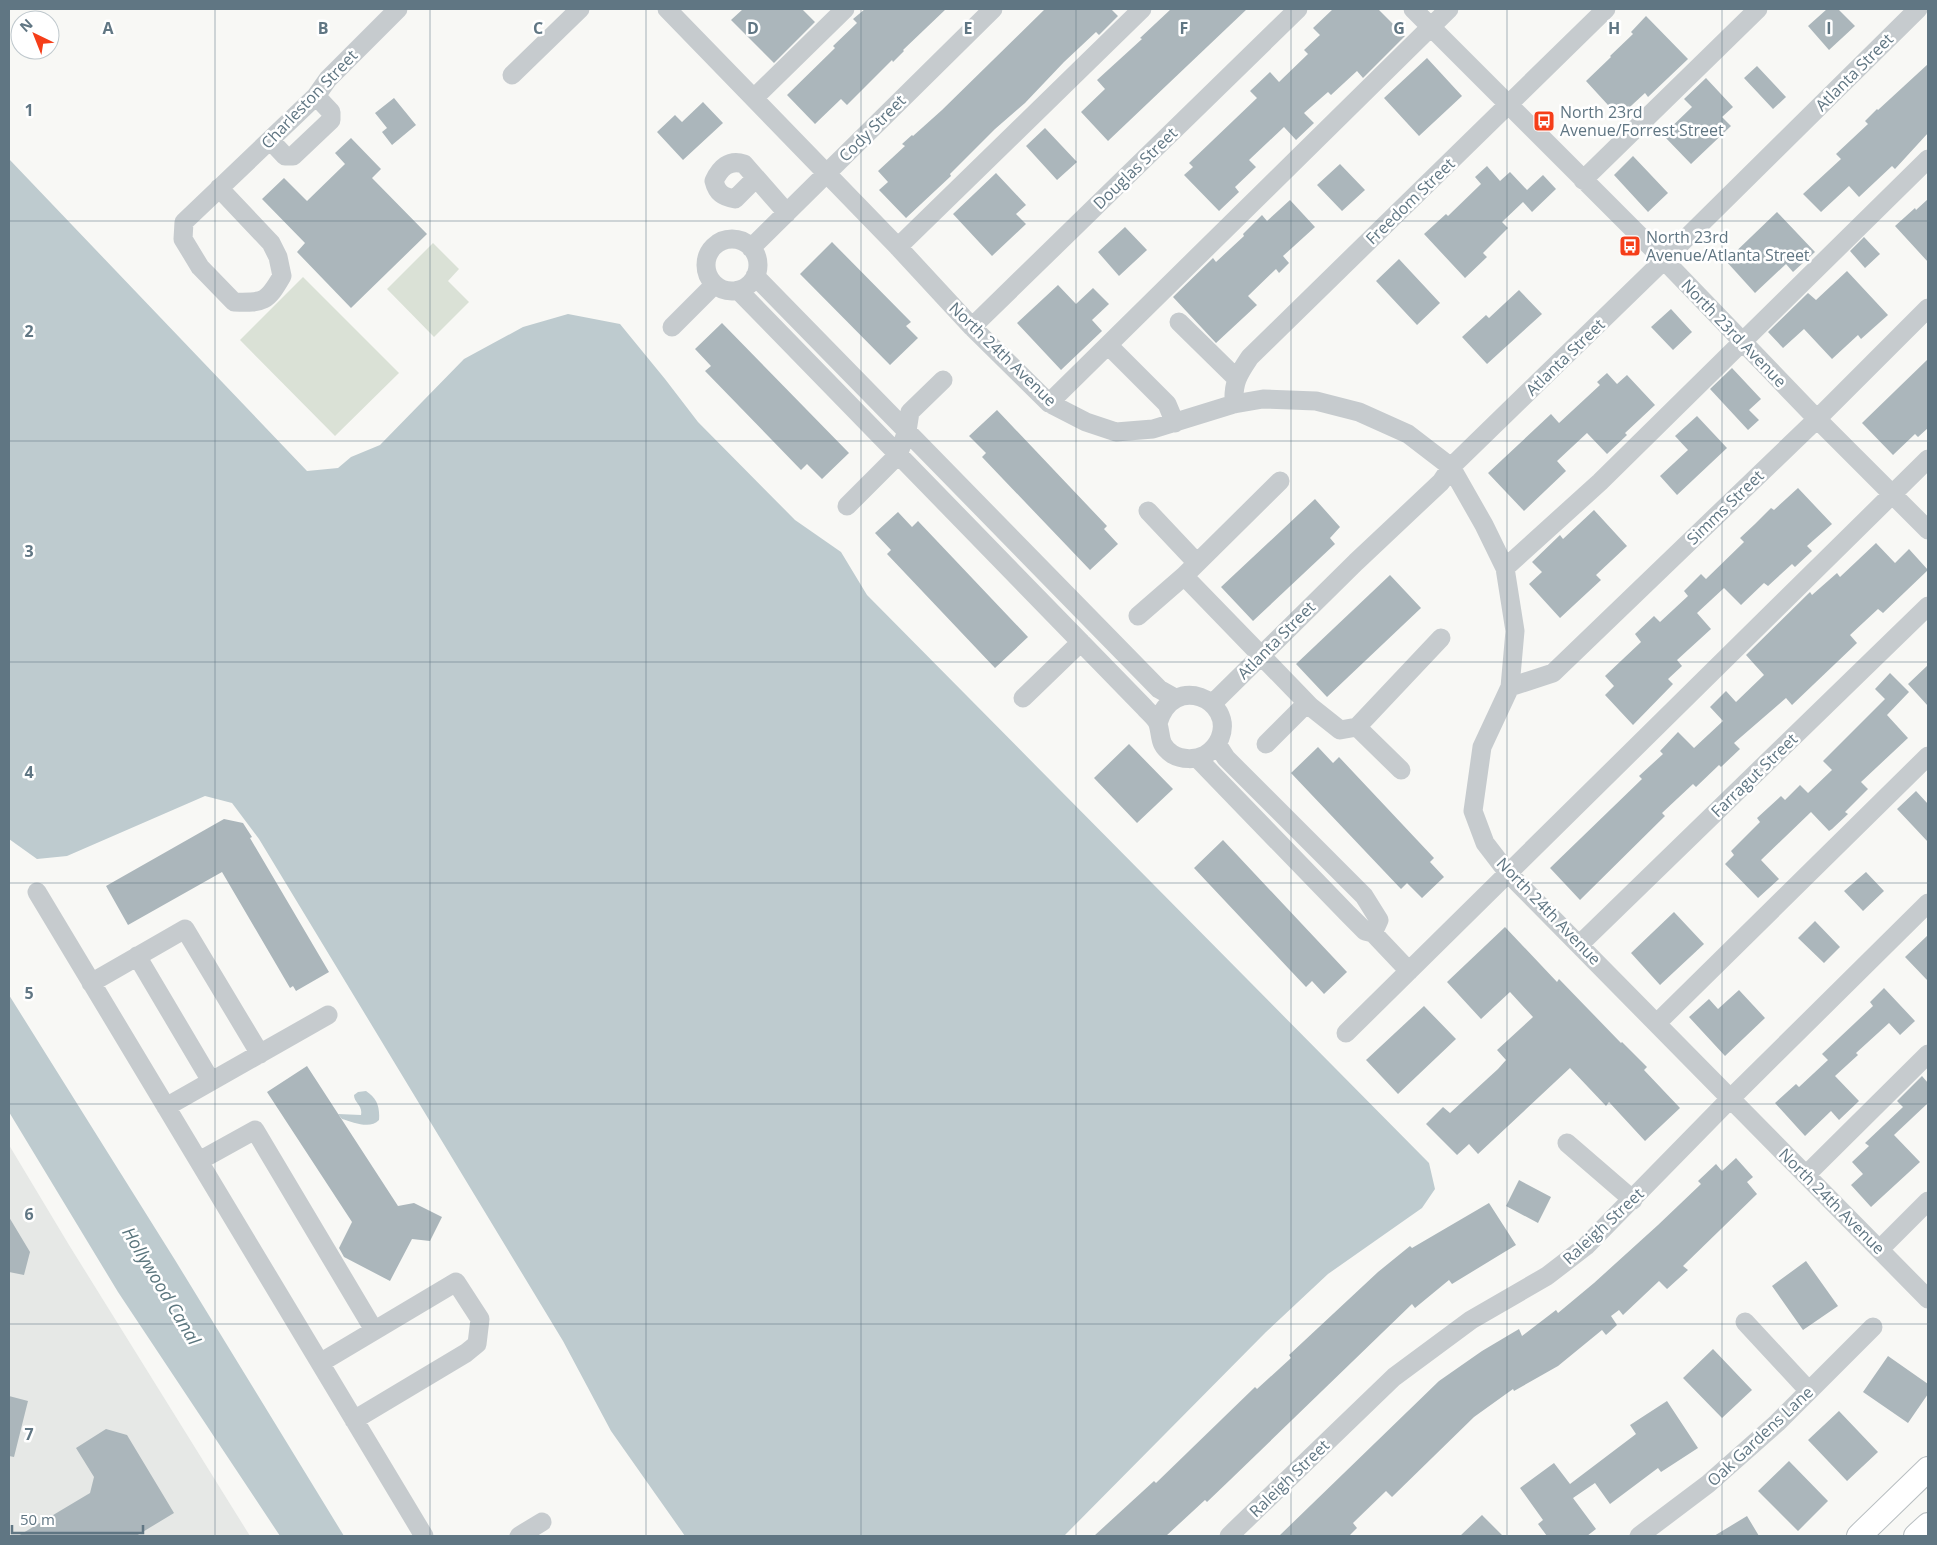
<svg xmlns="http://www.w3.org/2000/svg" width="1937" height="1545" viewBox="0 0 1937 1545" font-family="'Open Sans',sans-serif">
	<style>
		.built { fill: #e6e8e6 }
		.green { fill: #dae1d6 }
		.water { fill: #becbcf }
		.building { fill: #abb6bb }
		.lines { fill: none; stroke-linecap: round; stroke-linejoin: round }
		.major-casing { stroke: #b8bec1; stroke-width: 26 }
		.minor { stroke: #c6cbce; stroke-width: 19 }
		.major { stroke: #fff; stroke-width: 24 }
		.grid { fill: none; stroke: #607683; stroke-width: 1; stroke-opacity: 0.55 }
		.labels { text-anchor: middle; stroke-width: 5; stroke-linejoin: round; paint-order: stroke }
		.street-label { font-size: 16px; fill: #607683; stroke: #fff }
		.poi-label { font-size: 16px; fill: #607683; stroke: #fff; text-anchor: start }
		.water-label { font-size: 18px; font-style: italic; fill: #5b767e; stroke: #fff }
		.grid-label { font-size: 16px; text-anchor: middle; font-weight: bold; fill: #607683; stroke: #fff; stroke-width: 5; stroke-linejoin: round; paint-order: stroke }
	</style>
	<rect width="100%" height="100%" fill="#f8f8f5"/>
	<!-- built -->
	<path class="built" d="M 9,1145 L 69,1245 L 250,1536 L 9,1536 Z"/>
	<!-- green -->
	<path class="green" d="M 433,243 L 459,269 L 448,281 L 469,302 L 434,337 L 387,289 Z
		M 303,277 L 399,373 L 335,436 L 240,340 Z"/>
	<!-- water -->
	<path class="water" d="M 9,159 L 307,471 L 338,468 L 351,457 L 380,445 L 464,359 L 523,327 L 568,314 L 620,324 L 665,379 L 698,422 L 795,520 L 841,552 L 867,595 L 1429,1163 L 1435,1189 L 1422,1208 L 1328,1274 L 1266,1332 L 1064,1536 L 685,1536 L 611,1431 L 563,1341 L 259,839 L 232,803 L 205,796 L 67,856 L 37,859 L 9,839 Z
		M 9,995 L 175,1260 L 344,1536 L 280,1536 L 118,1292 L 9,1112 Z
		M 366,1091 C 377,1098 380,1107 379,1120 C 370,1130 353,1122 342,1119 L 338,1114 L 361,1115 C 363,1105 354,1103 354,1095 L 358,1092 Z"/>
	<!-- building -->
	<path class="building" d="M 743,9 L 802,9 L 815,22 L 774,63 L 731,20 Z
		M 865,9 L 946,9 L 903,50 L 904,51 L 893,62 L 892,60 L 847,105 L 841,99 L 815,124 L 787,95 L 835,48 L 833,46 L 857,23 L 853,19 Z
		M 1045,9 L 1111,9 L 1118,16 L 1099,35 L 1096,32 L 1064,62 L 1025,103 L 995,129 L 950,174 L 951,176 L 906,218 L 879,190 L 888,182 L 878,171 L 905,146 L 902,144 L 912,135 L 913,136 L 942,110 Z
		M 1171,9 L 1247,9 L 1108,141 L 1081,112 L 1105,89 L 1097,80 L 1142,39 L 1140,38 Z
		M 1333,9 L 1378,9 L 1405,36 L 1363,78 L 1357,71 L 1331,95 L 1328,92 L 1304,113 L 1314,123 L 1296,140 L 1284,127 L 1249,160 L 1256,167 L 1235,187 L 1239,192 L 1219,211 L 1184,175 L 1193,167 L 1189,163 L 1257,98 L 1250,91 L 1270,72 L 1279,82 L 1308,54 L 1304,50 L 1320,35 L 1313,28 Z
		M 1827,9 L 1838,9 L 1855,26 L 1829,50 L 1808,26 Z
		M 1646,16 L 1688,59 L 1648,97 L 1645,93 L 1619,117 L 1586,81 L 1611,57 L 1610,56 L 1633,34 L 1631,32 Z
		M 1427,58 L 1462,96 L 1419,136 L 1384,98 Z
		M 1928,64 L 1928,133 L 1895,169 L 1892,166 L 1859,197 L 1849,186 L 1821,212 L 1803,194 L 1841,159 L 1836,154 L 1868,124 L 1865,121 L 1877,109 L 1878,110 Z
		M 1757,66 L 1786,97 L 1773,109 L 1744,78 Z
		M 1706,78 L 1733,107 L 1722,117 L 1731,126 L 1691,164 L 1663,135 L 1692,107 L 1684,99 Z
		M 394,98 L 416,125 L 392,145 L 382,132 L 387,128 L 375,113 Z
		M 703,102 L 723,123 L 683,160 L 657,132 L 675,115 L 682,122 Z
		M 1045,128 L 1077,162 L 1057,180 L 1026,146 Z
		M 351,138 L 381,169 L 372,178 L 427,234 L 351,308 L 297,252 L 305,243 L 262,199 L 284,178 L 307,201 L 345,164 L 335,153 Z
		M 1633,156 L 1668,193 L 1648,212 L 1614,175 Z
		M 1340,164 L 1365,190 L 1342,211 L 1317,185 Z
		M 1487,166 L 1500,181 L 1510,172 L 1527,190 L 1543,175 L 1556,189 L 1532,212 L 1523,202 L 1502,222 L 1508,228 L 1483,253 L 1487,257 L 1465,278 L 1424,234 L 1446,214 L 1448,216 L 1481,184 L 1475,177 Z
		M 996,173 L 1026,205 L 1016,214 L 1026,224 L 992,256 L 953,214 Z
		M 1928,199 L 1928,262 L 1895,226 L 1915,208 L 1916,210 Z
		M 1290,200 L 1315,227 L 1283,256 L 1289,263 L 1279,273 L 1276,269 L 1248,296 L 1257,305 L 1216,343 L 1173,297 L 1213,258 L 1216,262 L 1244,236 L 1243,234 L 1262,215 L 1267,221 Z
		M 1777,212 L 1815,252 L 1793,272 L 1786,264 L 1755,293 L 1726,261 Z
		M 1125,227 L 1147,250 L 1119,276 L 1098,252 Z
		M 1864,237 L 1880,254 L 1865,268 L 1850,251 Z
		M 832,242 L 911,322 L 906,326 L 918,338 L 890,365 L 800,274 Z
		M 1399,259 L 1440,303 L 1417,325 L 1376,281 Z
		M 1847,271 L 1888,315 L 1861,339 L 1858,335 L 1832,359 L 1804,329 L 1783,348 L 1768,332 L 1808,293 L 1816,300 Z
		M 1058,285 L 1076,304 L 1093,288 L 1109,304 L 1092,320 L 1102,331 L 1061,370 L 1017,323 Z
		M 1519,290 L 1542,314 L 1487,364 L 1462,337 L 1486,315 L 1489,318 Z
		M 1671,309 L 1692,332 L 1673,350 L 1651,327 Z
		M 722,323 L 849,453 L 822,479 L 807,464 L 801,470 L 705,371 L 711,366 L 695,349 Z
		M 1928,359 L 1928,428 L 1918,437 L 1915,434 L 1893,455 L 1862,423 Z
		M 1732,368 L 1761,399 L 1749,410 L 1759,420 L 1748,430 L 1710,389 Z
		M 1607,373 L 1617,384 L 1627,375 L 1655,405 L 1625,433 L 1627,435 L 1607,454 L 1587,433 L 1557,461 L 1566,471 L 1524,511 L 1488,473 L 1551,414 L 1559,423 L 1600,385 L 1597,382 Z
		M 997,410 L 1107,526 L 1104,529 L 1118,544 L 1090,570 L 982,457 L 986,453 L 969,436 Z
		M 1697,416 L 1727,448 L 1677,495 L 1660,476 L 1688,450 L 1675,436 Z
		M 1798,488 L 1832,524 L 1807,546 L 1812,551 L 1795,567 L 1792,564 L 1768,586 L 1764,583 L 1741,605 L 1724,588 L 1697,613 L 1711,629 L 1677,660 L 1682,666 L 1668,679 L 1673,684 L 1633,725 L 1605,695 L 1614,686 L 1605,676 L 1641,642 L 1635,634 L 1654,616 L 1660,622 L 1688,596 L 1684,591 L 1701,574 L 1706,579 L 1744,542 L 1740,538 L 1755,524 L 1771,508 L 1774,510 Z
		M 1315,499 L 1340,527 L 1330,538 L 1335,544 L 1253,621 L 1221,587 Z
		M 1594,510 L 1627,546 L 1596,575 L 1601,580 L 1560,618 L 1529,584 L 1542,572 L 1532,562 L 1560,535 L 1563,539 Z
		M 898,512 L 912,527 L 918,521 L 1028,637 L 995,668 L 887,554 L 891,550 L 875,533 Z
		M 1876,543 L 1895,563 L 1909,549 L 1928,570 L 1883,613 L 1878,609 L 1850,635 L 1857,643 L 1792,705 L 1786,698 L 1734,743 L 1740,749 L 1721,767 L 1719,765 L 1696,787 L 1693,784 L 1662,813 L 1665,816 L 1580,900 L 1550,868 L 1642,779 L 1639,776 L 1663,754 L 1660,751 L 1678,732 L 1694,748 L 1723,721 L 1710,707 L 1726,691 L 1736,702 L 1764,675 L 1746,655 L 1810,592 L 1812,595 L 1837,573 L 1840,577 Z
		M 1390,575 L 1421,608 L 1327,697 L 1296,664 Z
		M 1928,665 L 1928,706 L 1908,684 Z
		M 1890,673 L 1909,692 L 1887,715 L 1908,738 L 1861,782 L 1868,789 L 1845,812 L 1848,814 L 1832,829 L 1829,831 L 1811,812 L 1761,860 L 1779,879 L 1758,898 L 1725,864 L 1734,855 L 1731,851 L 1760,822 L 1757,818 L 1781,796 L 1785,800 L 1800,785 L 1808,793 L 1832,770 L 1823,761 L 1885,699 L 1875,689 Z
		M 1129,744 L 1173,789 L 1137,823 L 1094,778 Z
		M 1318,747 L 1333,763 L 1339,757 L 1434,858 L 1430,862 L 1444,877 L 1422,898 L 1407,883 L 1401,889 L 1291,773 Z
		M 1916,791 L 1928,804 L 1928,842 L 1897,809 Z
		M 224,819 L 243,823 L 252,837 L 250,838 L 329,972 L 296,991 L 293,986 L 290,988 L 222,872 L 128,925 L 106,886 Z
		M 1223,840 L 1347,972 L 1324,994 L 1312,981 L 1306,987 L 1194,868 Z
		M 1866,872 L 1884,891 L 1863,911 L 1844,891 Z
		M 1674,912 L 1704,944 L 1660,985 L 1631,953 Z
		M 1815,921 L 1840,947 L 1824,963 L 1798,938 Z
		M 1505,927 L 1557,982 L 1559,979 L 1621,1043 L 1622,1042 L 1647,1067 L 1644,1070 L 1680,1108 L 1645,1141 L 1609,1102 L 1606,1106 L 1570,1068 L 1478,1154 L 1469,1144 L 1457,1155 L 1426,1124 L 1443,1107 L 1450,1113 L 1498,1069 L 1506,1060 L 1497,1050 L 1533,1017 L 1510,992 L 1481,1019 L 1447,982 Z
		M 1928,935 L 1928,981 L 1905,957 Z
		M 1884,988 L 1915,1021 L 1900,1035 L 1889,1023 L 1856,1053 L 1858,1055 L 1835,1076 L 1859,1101 L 1839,1120 L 1831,1111 L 1805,1136 L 1775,1103 L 1796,1084 L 1799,1087 L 1828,1060 L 1822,1054 L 1873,1006 L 1870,1002 Z
		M 1739,990 L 1765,1018 L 1725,1056 L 1689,1017 L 1709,999 L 1718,1009 Z
		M 1424,1006 L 1456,1039 L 1398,1094 L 1366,1060 Z
		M 307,1066 L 398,1206 L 414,1203 L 442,1217 L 430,1241 L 412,1239 L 390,1281 L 344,1257 L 339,1248 L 352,1222 L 267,1092 Z
		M 1922,1076 L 1928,1083 L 1928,1103 L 1894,1135 L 1920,1162 L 1871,1207 L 1851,1185 L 1863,1174 L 1852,1162 L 1869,1146 L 1865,1143 L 1903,1107 L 1897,1101 Z
		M 1736,1158 L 1753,1177 L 1747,1182 L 1757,1194 L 1683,1266 L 1688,1270 L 1667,1289 L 1659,1281 L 1623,1315 L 1619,1310 L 1611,1316 L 1617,1325 L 1606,1335 L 1602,1330 L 1558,1366 L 1514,1391 L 1513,1389 L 1474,1417 L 1392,1497 L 1386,1491 L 1353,1523 L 1357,1528 L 1349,1536 L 1279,1536 L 1439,1381 L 1482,1351 L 1519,1329 L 1522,1336 L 1556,1310 L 1558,1313 L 1594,1283 L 1658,1225 L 1701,1184 L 1698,1181 L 1716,1164 L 1722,1171 Z
		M 1519,1180 L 1551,1197 L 1538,1223 L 1506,1206 Z
		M 1489,1203 L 1516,1245 L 1452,1284 L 1449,1280 L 1415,1308 L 1412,1304 L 1230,1480 L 1207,1502 L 1205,1500 L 1166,1536 L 1094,1536 L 1154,1481 L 1156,1483 L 1255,1387 L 1257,1389 L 1291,1358 L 1289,1355 L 1378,1272 L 1410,1246 L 1412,1248 Z
		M 9,1217 L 30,1252 L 24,1275 L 9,1272 Z
		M 1806,1261 L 1838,1306 L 1803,1330 L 1772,1286 Z
		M 1713,1349 L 1752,1390 L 1722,1418 L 1683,1378 Z
		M 1888,1356 L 1928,1384 L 1928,1394 L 1908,1423 L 1863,1392 Z
		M 9,1396 L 28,1401 L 14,1457 L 9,1456 Z
		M 1667,1401 L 1698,1448 L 1661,1472 L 1658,1468 L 1610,1504 L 1595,1483 L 1573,1498 L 1596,1529 L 1587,1536 L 1547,1536 L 1538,1524 L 1543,1520 L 1520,1488 L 1554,1463 L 1570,1484 L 1636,1434 L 1630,1425 Z
		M 1839,1411 L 1878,1452 L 1847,1481 L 1808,1440 Z
		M 106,1429 L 127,1435 L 174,1513 L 136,1536 L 18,1536 L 90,1493 L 94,1477 L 76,1448 Z
		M 1789,1461 L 1828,1501 L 1798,1531 L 1758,1491 Z
		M 1482,1515 L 1503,1536 L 1460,1536 Z
		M 1747,1516 L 1759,1536 L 1714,1536 Z"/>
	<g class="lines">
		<!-- major casing -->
		<g class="major-casing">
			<path id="major" d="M 1859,1536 L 1928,1469
				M 1916,1536 L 1928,1525"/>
		</g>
		<!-- minor -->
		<path class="minor" d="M 667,9 L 898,247 L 972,327 L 1049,403 L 1086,422 L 1116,432 L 1153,429 L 1234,404 L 1263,399 L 1316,401 L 1359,412 L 1408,434 L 1451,467 L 1484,525 L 1505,568 L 1515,631 L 1510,687 L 1482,747 L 1473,811 L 1485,843 L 1508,873 L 1928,1299
			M 1413,9 L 1664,260 L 1817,419 L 1928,530
			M 512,75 L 580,9
			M 754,98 L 845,9
			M 270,140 L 285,156 L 293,156 L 331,120 L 331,112 L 316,96
			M 756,178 L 735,199 C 723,197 717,193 714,181 C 720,168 729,159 744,164 L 787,213
			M 1583,180 L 1758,9
			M 219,188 L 271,243 L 278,257 L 282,276 C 267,302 264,303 234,302 L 200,267 L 183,239 L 184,222 L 316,96 L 328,79 L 398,9
			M706 265a26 26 0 1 1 52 0a26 26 0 1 1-52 0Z
			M 898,247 L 1142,9
			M 751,248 L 993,9
			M 755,276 L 1159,689 L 1175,698
			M 738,290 L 1144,707 C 1148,712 1156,718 1158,724 C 1162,737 1158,744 1172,754 C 1182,760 1196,760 1205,755 C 1212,751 1217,745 1220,738 C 1235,700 1173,672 1158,723
			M 1179,322 L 1236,378
			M 672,327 L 714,285
			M 972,327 L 1298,9
			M 1108,345 L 1167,404 L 1175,423
			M 1049,403 L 1449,9
			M 1234,404 C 1233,382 1238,375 1250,357 L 1606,9
			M 1280,481 L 1184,576 L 1311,707 L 1340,730 L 1357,727 L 1441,638
			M 847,506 L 898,455 L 907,431 L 910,412 L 943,380
			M 1148,511 L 1197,563
			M 1505,568 L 1600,482 L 1928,159
			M 1138,616 L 1184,576
			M 1510,687 L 1553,673 L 1817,419 L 1928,308
			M 1023,698 L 1081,642
			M 1212,704 L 1356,562 L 1441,482 L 1451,467 L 1664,260 L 1918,9
			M 1357,727 L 1401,770
			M 1217,744 L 1226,758 L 1364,896 L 1379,920 L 1373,933
			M 1266,744 L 1307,703
			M 1197,758 L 1347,913 L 1365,931 L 1373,933 L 1409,971
			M 37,892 L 424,1536
			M 1580,944 L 1928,606
			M 137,956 L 211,1081
			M 91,983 L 185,929 L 260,1054
			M 1657,1023 L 1928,756
			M 1346,1033 L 1928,459
			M 166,1107 L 328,1015
			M 1567,1143 L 1633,1200
			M 199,1161 L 255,1130 L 374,1330
			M 1806,1175 L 1928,1054
			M 1880,1249 L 1928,1201
			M 1745,1322 L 1809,1391
			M 320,1363 L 456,1282 L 480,1319 L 477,1344 L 466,1353 L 354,1420
			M 519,1536 L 542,1522
			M 1229,1536 L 1394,1377 L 1471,1320 L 1547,1276 L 1586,1246 L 1731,1098 L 1928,903
			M 1639,1536 L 1708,1484 L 1777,1423 L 1873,1327"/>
		<!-- major -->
		<use href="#major" class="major"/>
	</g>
	<!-- grid -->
	<path class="grid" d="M 215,9 L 215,1536M 430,9 L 430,1536M 646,9 L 646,1536M 861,9 L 861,1536M 1076,9 L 1076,1536M 1291,9 L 1291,1536M 1507,9 L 1507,1536M 1722,9 L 1722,1536M 9,221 L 1928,221M 9,441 L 1928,441M 9,662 L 1928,662M 9,883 L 1928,883M 9,1104 L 1928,1104M 9,1324 L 1928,1324"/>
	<!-- icons -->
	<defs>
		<g id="bus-square" transform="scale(1.125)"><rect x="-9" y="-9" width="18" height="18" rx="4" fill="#f53e19" stroke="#fff"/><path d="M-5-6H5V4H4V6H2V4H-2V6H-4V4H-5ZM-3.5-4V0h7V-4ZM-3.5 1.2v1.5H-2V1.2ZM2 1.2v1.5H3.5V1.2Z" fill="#fff"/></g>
	</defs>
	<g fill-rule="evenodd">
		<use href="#bus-square" x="1544" y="121"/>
		<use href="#bus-square" x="1630" y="246"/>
	</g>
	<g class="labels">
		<!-- street labels -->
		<g class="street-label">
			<text transform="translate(1854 72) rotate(-45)" y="6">Atlanta Street</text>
			<text transform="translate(309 99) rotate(-46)" y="6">Charleston Street</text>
			<text transform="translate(872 128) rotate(-45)" y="6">Cody Street</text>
			<text transform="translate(1135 168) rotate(-44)" y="6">Douglas Street</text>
			<text transform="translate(1410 201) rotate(-44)" y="6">Freedom Street</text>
			<text transform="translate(1734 333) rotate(46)" y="6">North 23rd Avenue</text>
			<text transform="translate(1003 354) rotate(44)" y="6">North 24th Avenue</text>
			<text transform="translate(1565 357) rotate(-44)" y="6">Atlanta Street</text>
			<text transform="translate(1725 507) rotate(-44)" y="6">Simms Street</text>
			<text transform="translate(1276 640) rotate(-45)" y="6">Atlanta Street</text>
			<text transform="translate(1754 775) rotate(-44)" y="6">Farragut Street</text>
			<text transform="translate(1549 911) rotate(46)" y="6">North 24th Avenue</text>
			<text transform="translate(1832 1201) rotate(45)" y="6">North 24th Avenue</text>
			<text transform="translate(1603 1226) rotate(-43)" y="6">Raleigh Street</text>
			<text transform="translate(1760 1436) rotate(-43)" y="6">Oak Gardens Lane</text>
			<text transform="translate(1289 1478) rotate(-44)" y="6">Raleigh Street</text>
		</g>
		<!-- poi labels -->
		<g class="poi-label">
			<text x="1560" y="118">North 23rd<tspan x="1560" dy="18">Avenue/Forrest Street</tspan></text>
			<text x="1646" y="243">North 23rd<tspan x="1646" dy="18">Avenue/Atlanta Street</tspan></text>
		</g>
		<!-- water labels -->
		<g class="water-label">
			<text transform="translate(161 1286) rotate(59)" y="6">Hollywood Canal</text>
		</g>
	</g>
	<g class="grid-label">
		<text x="108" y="34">A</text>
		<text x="323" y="34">B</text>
		<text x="538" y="34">C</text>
		<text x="753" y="34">D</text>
		<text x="968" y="34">E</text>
		<text x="1184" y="34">F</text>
		<text x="1399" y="34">G</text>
		<text x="1614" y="34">H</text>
		<text x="1829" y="34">I</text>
		<text x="29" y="116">1</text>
		<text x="29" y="337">2</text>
		<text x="29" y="557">3</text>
		<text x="29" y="778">4</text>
		<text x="29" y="999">5</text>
		<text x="29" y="1220">6</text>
		<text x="29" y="1440">7</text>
	</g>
	<!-- border -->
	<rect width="1937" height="1545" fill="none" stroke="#607683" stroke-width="20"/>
	<!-- north arrow -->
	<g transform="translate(35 35) rotate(317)"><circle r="24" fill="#ffffff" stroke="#bfc8cd"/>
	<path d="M0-4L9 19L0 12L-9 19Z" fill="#f53e19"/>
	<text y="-8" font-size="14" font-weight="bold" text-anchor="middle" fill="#607683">N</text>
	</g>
	<!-- scale -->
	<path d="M12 1525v8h131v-8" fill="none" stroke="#607683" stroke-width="2.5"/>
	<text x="20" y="1525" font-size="15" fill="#607683" stroke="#ffffff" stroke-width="4" paint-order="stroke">50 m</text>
</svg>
